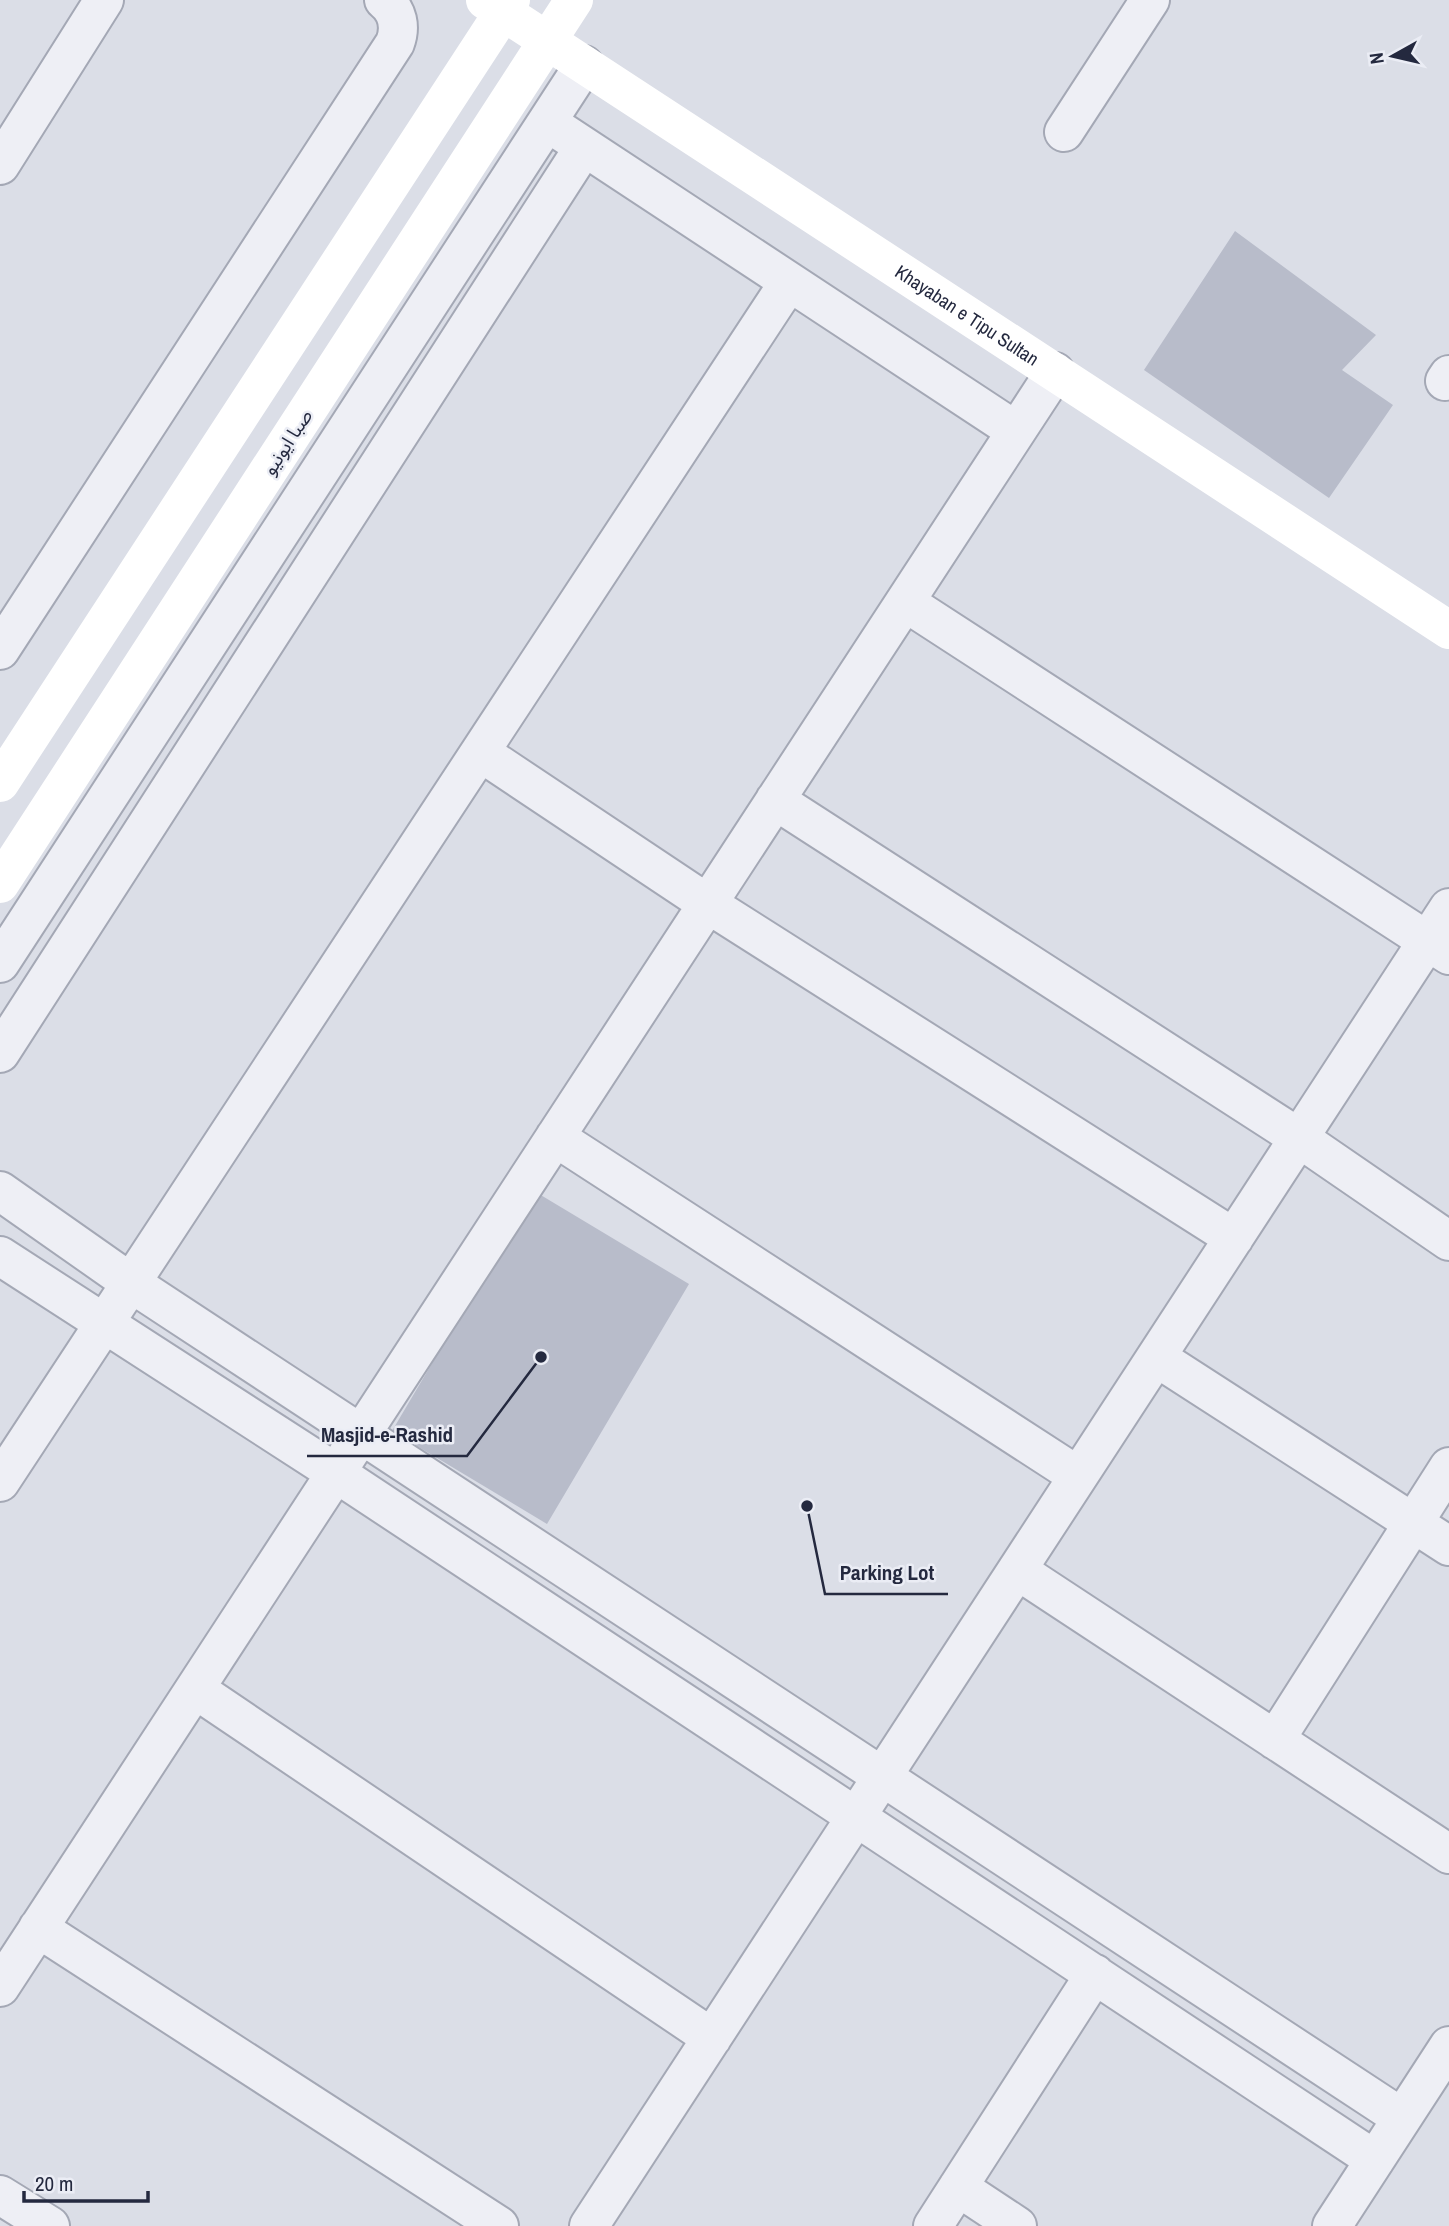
<svg xmlns="http://www.w3.org/2000/svg" width="1449" height="2226" viewBox="0 0 1449 2226" font-family="'Archivo Narrow','Noto Sans Arabic',sans-serif">
	<style>
		.building { fill: #b8bcca }
		.lines { fill: none; stroke-linecap: round; stroke-linejoin: round }
		.street-casing { stroke: #a4a8b5; stroke-width: 42 }
		.street { stroke: #eeeff5; stroke-width: 38 }
		.secondary { stroke: #fff; stroke-width: 38 }
		.labels { text-anchor: middle; stroke-width: 5; stroke-linejoin: round; paint-order: stroke }
		.street-label { font-size: 19px; fill: #24293f; stroke: #ebedf5 }
		.leader { fill: none; stroke: #24293f; stroke-width: 2.5 }
		.callout-dot { fill: #24293f; stroke: #ebedf5; stroke-width: 2.5 }
		.callout-label { font-size: 21px; text-anchor: middle; font-weight: bold; fill: #24293f; stroke: #ebedf5; stroke-width: 5; stroke-linejoin: round; paint-order: stroke }
	</style>
	<rect width="100%" height="100%" fill="#dbdee7"/>
	<!-- building -->
	<path class="building" d="M 1235,231 L 1376,335 L 1342,370 L 1393,405 L 1329,498 L 1144,370 Z
		M 534,1191 L 689,1284 L 547,1524 L 392,1431 Z"/>
	<g class="lines">
		<!-- street casing -->
		<g class="street-casing">
			<path id="street" d="M 562,132 L 1016,431
				M 1064,132 L 1150,0
				M 0,165 L 104,0
				M 1445,381 L 1449,375
				M 905,602 L 1449,955
				M 0,650 L 395,43 C 401,27 398,11 384,0
				M 480,752 L 708,904 L 1234,1238
				M 775,800 L 1299,1138 L 1449,1241
				M 0,963 L 584,65
				M 0,1053 L 584,147
				M 555,1137 L 1078,1476
				M 0,1191 L 131,1283 L 1402,2118
				M 0,1256 L 336,1473 L 1375,2160
				M 1156,1357 L 1449,1546
				M 0,1482 L 789,282
				M 1017,1570 L 1449,1854
				M 195,1689 L 712,2038
				M 1275,1740 L 1449,1467
				M 38,1928 L 499,2226
				M 0,1987 L 1055,372
				M 958,2187 L 1017,2226
				M 0,2195 L 50,2226
				M 589,2226 L 1449,908
				M 933,2226 L 1095,1974
				M 1332,2226 L 1449,2046"/>
		</g>
		<!-- street -->
		<use href="#street" class="street"/>
		<!-- secondary -->
		<g class="secondary">
			<path id="s1" d="M 485,0 L 1449,630"/>
			<path d="M 0,783 L 511,0"/>
			<path d="M 0,884 L 574,0"/>
		</g>
	</g>
	<g class="labels">
		<!-- street labels -->
		<g class="street-label">
			<text dy="7" stroke="none"><textPath href="#s1" startOffset="576">Khayaban e Tipu Sultan</textPath></text>
			<text transform="translate(287 442) rotate(-57)" y="7">صبا ایونیو</text>
		</g>
	</g>
	<!-- callouts -->
	<path class="leader" d="M541 1357L467 1456H307M807 1506L825 1594H948"/>
	<g class="callout-dot">
		<circle cx="541" cy="1357" r="7"/>
		<circle cx="807" cy="1506" r="7"/>
	</g>
	<g class="callout-label">
		<text x="387" y="1442">Masjid-e-Rashid</text>
		<text x="887" y="1580">Parking Lot</text>
	</g>
	<!-- north arrow -->
	<g transform="translate(1393 56) rotate(262)" stroke="#ebedf5" stroke-width="5" paint-order="stroke">
	<path d="M0-5L12 26L0 18L-12 26Z" fill="#24293f"/>
	<text y="-10" font-size="19" font-weight="bold" text-anchor="middle" fill="#24293f">N</text>
	</g>
	<!-- scale -->
	<path d="M24 2191v10h124v-10" fill="none" stroke="#24293f" stroke-width="3.5"/>
	<text x="35" y="2191" font-size="21" fill="#24293f" stroke="#ebedf5" stroke-width="5" paint-order="stroke">20 m</text>
</svg>
